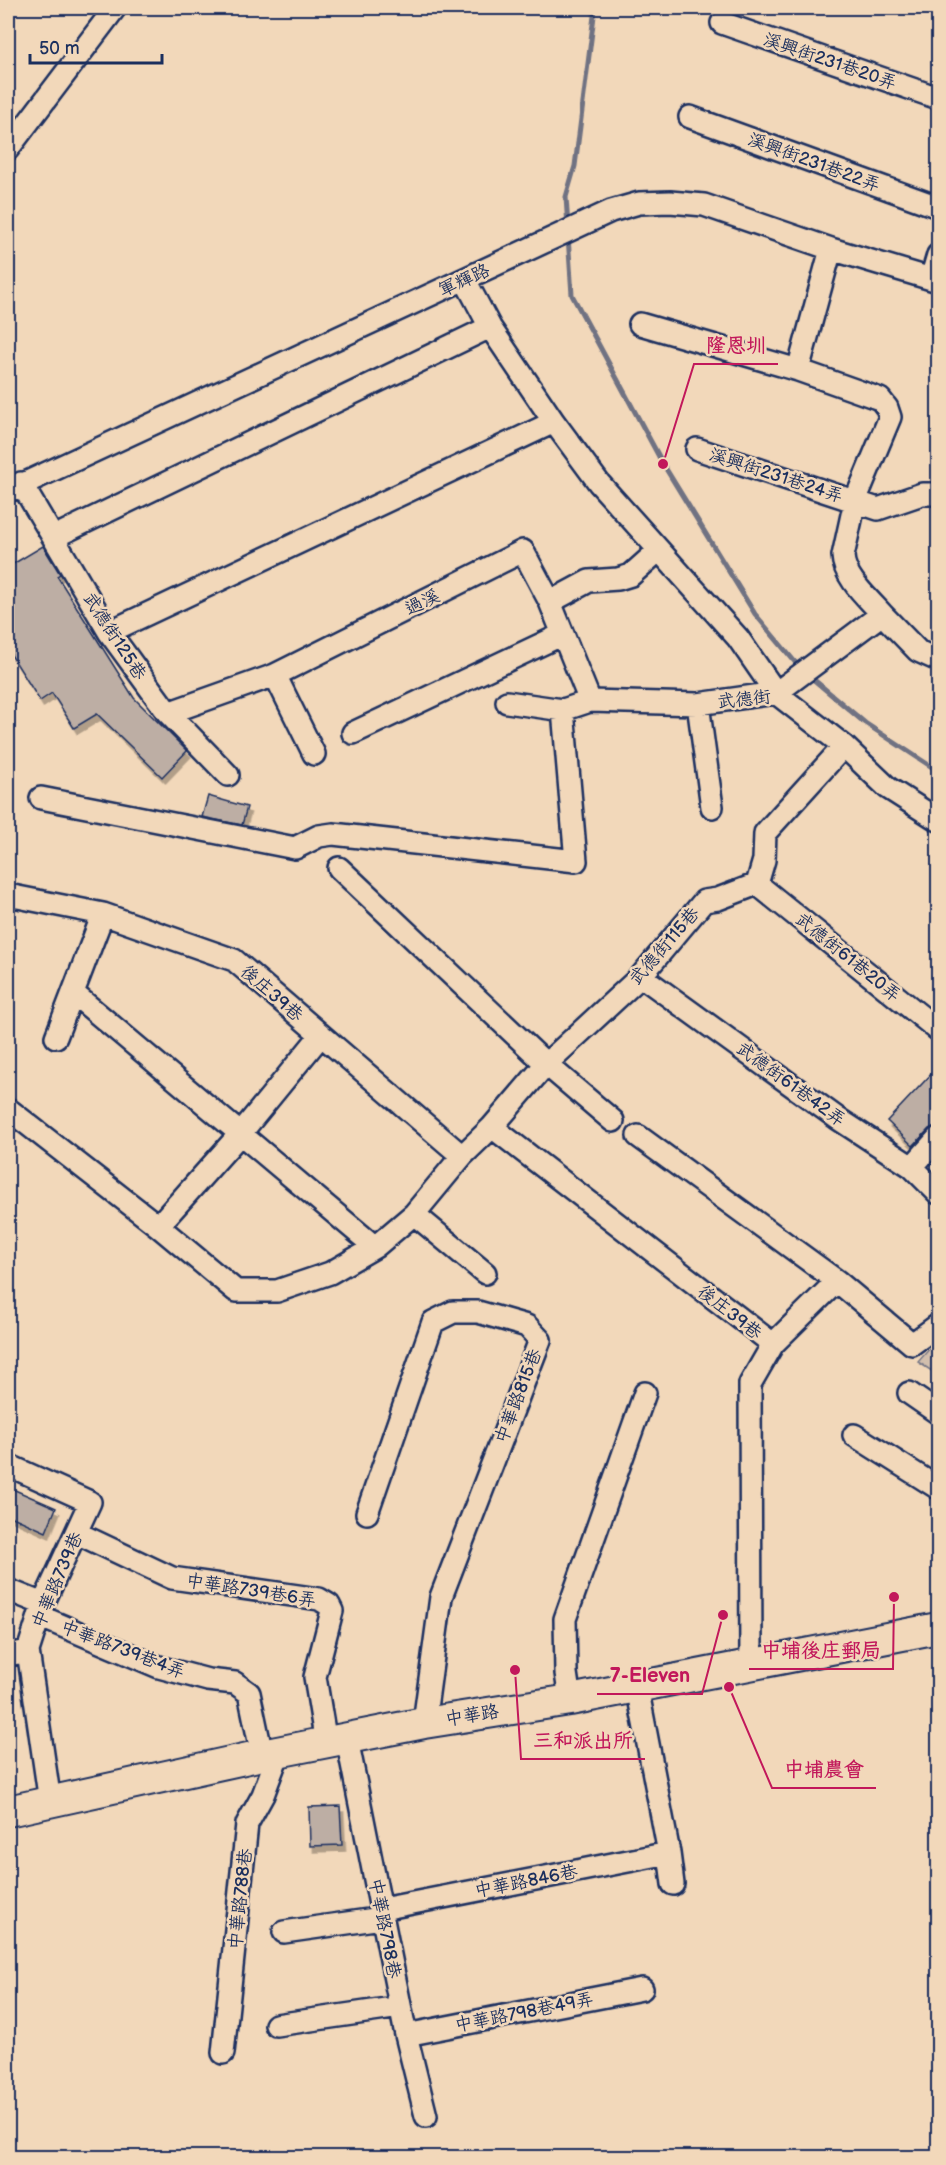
<svg xmlns="http://www.w3.org/2000/svg" width="946" height="2165" viewBox="0 0 946 2165" font-family="'Balsamiq Sans','LXGW WenKai TC',sans-serif">
	<style>
		.green { fill: #d2bfad; stroke: #767786; stroke-width: 1.5 }
		.lines { fill: none; stroke-linecap: round; stroke-linejoin: round }
		.stream { stroke: #707282; stroke-width: 5 }
		.building { fill: #bdaea4; stroke: #1b2f5e; stroke-width: 1.5; filter: url(#shadow) }
		.street-casing { stroke: #1b2f5e; stroke-width: 26 }
		.secondary-casing { stroke: #1b2f5e; stroke-width: 34 }
		.street { stroke: #f2d8ba; stroke-width: 21 }
		.secondary { stroke: #f2d8ba; stroke-width: 30 }
		.labels { text-anchor: middle; stroke-width: 5; stroke-linejoin: round; paint-order: stroke }
		.street-label { font-size: 18px; fill: #1b2f5e; stroke: #f2d8ba }
		.leader { fill: none; stroke: #c2185b; stroke-width: 2 }
		.callout-dot { fill: #c2185b; stroke: #f2d8ba; stroke-width: 2 }
		.callout-label { font-size: 20px; text-anchor: middle; font-weight: bold; fill: #c2185b; stroke: #f2d8ba; stroke-width: 5; stroke-linejoin: round; paint-order: stroke }
	</style>
	<defs>
		<filter id="shadow"><feDropShadow dx="3.5" dy="6" stdDeviation="0" flood-color="#0004"/></filter>
	</defs>
	<rect width="100%" height="100%" fill="#f2d8ba"/>
	<filter id="ink" filterUnits="userSpaceOnUse"><feTurbulence type="fractalNoise" baseFrequency=".0167" numOctaves="2"/><feDisplacementMap in="SourceGraphic" scale="12" xChannelSelector="R" yChannelSelector="G"/><feConvolveMatrix kernelMatrix="1 2 1 2 8 2 1 2 1" color-interpolation-filters="sRGB"/></filter>
	<g filter="url(#ink)">
		<!-- green -->
		<path class="green" d="M 938,1339 L 938,1375 L 918,1362 Z"/>
		<g class="lines">
			<!-- stream -->
			<path class="stream" d="M 568,227 L 566,197 L 575,166 L 595,8
				M 568,236 L 572,295 L 663,464 L 755,614 L 800,668
				M 807,674 L 865,723 L 938,771"/>
		</g>
		<!-- building -->
		<path class="building" d="M 43,546 L 60,574 L 57,576 L 134,698 L 187,751 L 162,777 L 97,714 L 74,728 L 52,693 L 40,701 L 8,650 L 8,567 Z
			M 208,796 L 247,807 L 242,825 L 202,817 Z
			M 939,1066 L 939,1126 L 929,1129 L 913,1146 L 887,1121 Z
			M 8,1487 L 56,1508 L 46,1532 L 8,1515 Z
			M 340,1806 L 342,1845 L 310,1846 L 309,1807 Z"/>
		<g class="lines">
			<!-- street casing -->
			<g class="street-casing">
				<path id="street" d="M 722,23 L 938,98
					M 690,117 L 938,207
					M 8,149 L 115,8
					M 931,279 L 938,255
					M 465,280 L 490,327 L 554,422 L 599,483 L 738,638 L 776,693 L 882,614 C 868,598 844,578 843,556 L 855,501 L 890,417 L 887,408 L 880,399 L 798,370 L 831,249
					M 640,324 L 798,370
					M 697,449 L 878,509 L 922,494 L 938,494
					M 21,483 L 109,632 L 168,713 L 228,775
					M 8,491 L 611,211 L 639,203 L 670,202 L 704,205 L 831,249 L 938,281
					M 54,537 L 490,327
					M 550,602 L 589,581 L 618,579 L 631,575 L 659,550
					M 882,614 L 918,651 L 938,660
					M 109,632 L 554,422
					M 275,675 L 314,754
					M 507,702 L 563,710 L 590,701 L 698,704 L 776,693 L 844,746 L 888,788 L 938,820
					M 698,704 L 712,807
					M 168,713 L 275,675 L 523,551 L 550,602 L 590,701
					M 353,733 L 561,635
					M 41,798 L 295,848 L 319,836 L 333,834 L 576,861 L 563,710
					M 339,868 L 546,1064 L 613,1121
					M 757,884 L 938,1030
					M 8,895 L 103,914 L 234,960 L 462,1156
					M 641,976 L 837,1118 L 912,1167 L 938,1193
					M 73,993 L 375,1247
					M 56,1037 L 103,914
					M 8,1109 L 158,1226 L 236,1291 L 277,1291 L 330,1273 L 375,1247 L 414,1214
					M 492,1127 L 546,1064 L 641,976 L 704,901 L 718,899 L 757,884 L 764,860 L 765,833 L 844,746
					M 638,1136 L 837,1281
					M 912,1167 L 938,1138
					M 158,1226 L 240,1134 L 321,1035
					M 485,1273 L 414,1214 L 462,1156 L 492,1127 L 773,1344 L 750,1384 L 751,1664
					M 773,1344 L 837,1281 L 912,1344 L 938,1325
					M 909,1393 L 938,1413
					M 854,1435 L 938,1488
					M 8,1465 L 90,1502 L 43,1604 L 28,1651 L 50,1802
					M 367,1513 L 433,1322 L 453,1312 L 478,1312 L 527,1326 L 540,1340 L 441,1597 L 424,1723
					M 77,1533 L 172,1578 L 319,1599 L 329,1605 L 332,1611 L 315,1677 L 326,1743
					M 8,1590 L 43,1604
					M 39,1616 L 159,1667 L 208,1680 L 235,1683 L 249,1693 L 262,1755
					M 8,1655 L 28,1651
					M 637,1687 L 669,1853 L 673,1884
					M 570,1700 L 566,1673 L 565,1619 L 645,1393
					M 347,1739 L 406,2035 L 426,2116
					M 382,1909 L 669,1853
					M 284,1932 L 382,1918
					M 276,2025 L 400,2007
					M 406,2035 L 642,1989
					M 223,2053 L 247,1824 L 263,1795 L 279,1752"/>
			</g>
			<!-- secondary casing -->
			<g class="secondary-casing">
				<path id="secondary" d="M 8,1811 L 262,1755 L 424,1723 L 570,1700 L 938,1628"/>
			</g>
			<!-- street -->
			<use href="#street" class="street"/>
			<!-- secondary -->
			<use href="#secondary" class="secondary"/>
		</g>
	</g>
	<g class="labels">
		<!-- street labels -->
		<g class="street-label">
			<text transform="translate(830 61) rotate(19)" y="6">溪興街231巷20弄</text>
			<text transform="translate(814 162) rotate(20)" y="6">溪興街231巷22弄</text>
			<text transform="translate(464 280) rotate(-25)" y="6">軍輝路</text>
			<text transform="translate(776 475) rotate(18)" y="6">溪興街231巷24弄</text>
			<text transform="translate(422 602) rotate(-26)" y="6">過溪</text>
			<text transform="translate(115 636) rotate(57)" y="6">武德街125巷</text>
			<text transform="translate(744 699) rotate(-6)" y="6">武德街</text>
			<text transform="translate(664 946) rotate(-49)" y="6">武德街115巷</text>
			<text transform="translate(848 957) rotate(39)" y="6">武德街61巷20弄</text>
			<text transform="translate(272 993) rotate(41)" y="6">後庄39巷</text>
			<text transform="translate(791 1084) rotate(36)" y="6">武德街61巷42弄</text>
			<text transform="translate(730 1312) rotate(38)" y="6">後庄39巷</text>
			<text transform="translate(518 1396) rotate(-69)" y="6">中華路815巷</text>
			<text transform="translate(57 1580) rotate(-67)" y="6">中華路739巷</text>
			<text transform="translate(251 1590) rotate(9)" y="6">中華路739巷6弄</text>
			<text transform="translate(123 1649) rotate(21)" y="6">中華路739巷4弄</text>
			<text transform="translate(472 1715) rotate(-9)" y="6">中華路</text>
			<text transform="translate(526 1881) rotate(-11)" y="6">中華路846巷</text>
			<text transform="translate(240 1899) rotate(-84)" y="6">中華路788巷</text>
			<text transform="translate(385 1928) rotate(79)" y="6">中華路798巷</text>
			<text transform="translate(524 2012) rotate(-11)" y="6">中華路798巷49弄</text>
		</g>
	</g>
	<!-- callouts -->
	<path class="leader" d="M663 464L694 364H778M894 1597L893 1669H749M723 1615L702 1694H597M515 1670L521 1759H645M729 1687L772 1788H876"/>
	<g class="callout-dot">
		<circle cx="663" cy="464" r="6"/>
		<circle cx="894" cy="1597" r="6"/>
		<circle cx="723" cy="1615" r="6"/>
		<circle cx="515" cy="1670" r="6"/>
		<circle cx="729" cy="1687" r="6"/>
	</g>
	<g class="callout-label">
		<text x="736" y="352">隆恩圳</text>
		<text x="821" y="1657">中埔後庄郵局</text>
		<text x="650" y="1682">7-Eleven</text>
		<text x="583" y="1747">三和派出所</text>
		<text x="824" y="1776">中埔農會</text>
	</g>
	<!-- margin -->
	<rect width="946" height="2165" fill="none" stroke="#f2d8ba" stroke-width="30"/>
	<rect x="15" y="15" width="916" height="2135" fill="none" stroke="#1b2f5e" stroke-width="2" filter="url(#ink)"/>
	<!-- scale -->
	<path d="M30 54v9h132v-9" fill="none" stroke="#1b2f5e" stroke-width="3"/>
	<text x="39" y="54" font-size="18" fill="#1b2f5e" stroke="#f2d8ba" stroke-width="4.5" paint-order="stroke">50 m</text>
</svg>
